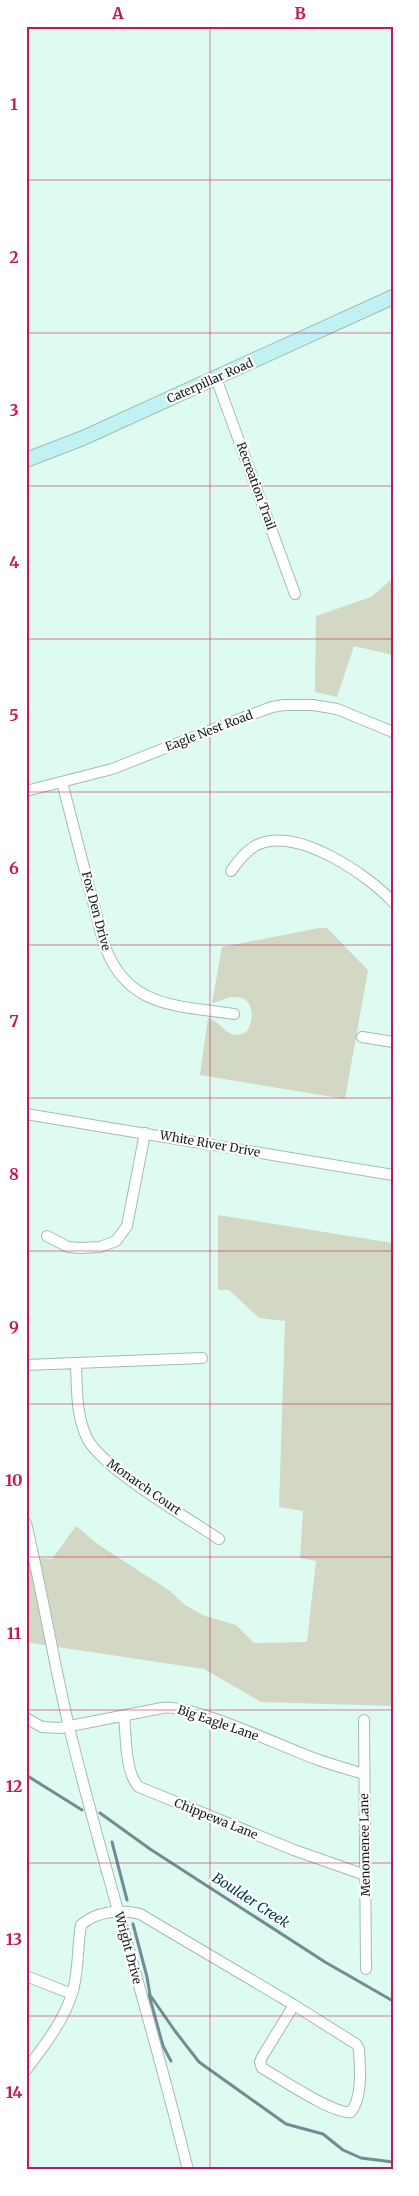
<svg xmlns="http://www.w3.org/2000/svg" width="419" height="2196" viewBox="0 0 419 2196" font-family="Merriweather,serif">
	<style>
		.green { fill: #d2d8c4 }
		.lines { fill: none; stroke-linecap: round; stroke-linejoin: round }
		.stream { stroke: #708c95; stroke-width: 3 }
		.street-casing { stroke: #a1bdb3; stroke-width: 12 }
		.secondary-casing { stroke: #a1bdb3; stroke-width: 16 }
		.street { stroke: #fff; stroke-width: 10 }
		.secondary { stroke: #c0f2f4; stroke-width: 14 }
		.grid { fill: none; stroke: #c2185b; stroke-width: 1; stroke-opacity: 0.55 }
		.labels { text-anchor: middle; stroke-width: 4.5; stroke-linejoin: round; paint-order: stroke }
		.street-label { font-size: 12px; fill: #151f1c; stroke: #fff }
		.water-label { font-size: 14px; font-style: italic; fill: #013748; stroke: #fff }
		.neatline { fill: none; stroke: #c2185b; stroke-width: 2 }
		.grid-label { font-size: 16px; text-anchor: middle; font-weight: bold; fill: #c2185b }
	</style>
	<rect width="100%" height="100%" fill="#defbf1"/>
	<!-- green -->
	<path class="green" d="M 393,578 L 393,655 L 354,646 L 337,697 L 315,692 L 316,616 L 371,597 Z
		M 319,928 L 327,928 L 368,970 L 345,1099 L 200,1075 L 208,1018 C 222,1021 229,1044 247,1031 C 255,1018 254,997 235,997 C 227,996 220,1002 212,1003 L 222,947 Z
		M 218,1215 L 393,1243 L 393,1706 L 261,1702 L 204,1669 L 31,1643 L 26,1640 L 26,1557 L 52,1559 L 76,1526 L 99,1545 L 170,1591 L 185,1605 L 205,1616 L 236,1625 L 254,1643 L 307,1642 L 316,1561 L 300,1558 L 303,1511 L 279,1507 L 285,1321 L 259,1318 L 229,1290 L 218,1290 Z"/>
	<g class="lines">
		<!-- stream -->
		<path class="stream" d="M 26,1775 L 82,1810
			M 100,1813 L 150,1849 L 325,1962 L 393,2001
			M 112,1842 L 127,1900
			M 133,1924 L 147,1977 L 150,1995 L 175,2031 L 199,2062 L 286,2124 L 323,2134 L 343,2150 L 361,2158 L 393,2162
			M 149,1995 L 163,2046 L 171,2061"/>
		<!-- street casing -->
		<g class="street-casing">
			<path id="street" d="M 216,378 L 295,594
				M 62,782 L 103,941 C 125,1008 174,1005 234,1014
				M 26,791 L 112,769 L 242,718 L 272,707 L 284,705 L 313,705 L 337,709 L 393,732
				M 231,871 C 238,861 247,849 259,844 C 299,828 367,874 393,902
				M 362,1037 L 393,1042
				M 26,1114 L 393,1175
				M 47,1236 L 68,1247 L 80,1248 L 100,1247 L 116,1241 L 127,1226 L 145,1133
				M 76,1364 C 77,1388 76,1413 86,1436 C 99,1467 188,1518 219,1539
				M 26,1365 L 202,1358
				M 26,1523 C 42,1590 53,1659 69,1727 C 105,1875 152,2021 188,2170
				M 124,1715 C 126,1735 125,1774 139,1787 L 294,1850 L 365,1875
				M 26,1718 L 42,1727 L 60,1728 L 162,1708 C 192,1703 282,1747 316,1759 C 332,1765 348,1769 364,1774
				M 364,1720 L 366,1969
				M 26,1976 L 72,1994
				M 294,2005 L 356,2044 L 359,2049 C 360,2068 363,2096 351,2112 C 334,2115 280,2078 262,2068 L 260,2062 L 262,2057 Z
				M 26,2070 C 44,2046 63,2022 72,1994 C 79,1972 77,1948 81,1925 C 96,1911 122,1909 140,1914 L 294,2005"/>
		</g>
		<!-- secondary casing -->
		<g class="secondary-casing">
			<path id="secondary" d="M 26,460 L 83,438 L 393,297"/>
		</g>
		<!-- street -->
		<use href="#street" class="street"/>
		<!-- secondary -->
		<use href="#secondary" class="secondary"/>
	</g>
	<!-- grid -->
	<path class="grid" d="M 210,26 L 210,2170M 26,180 L 393,180M 26,333 L 393,333M 26,486 L 393,486M 26,639 L 393,639M 26,792 L 393,792M 26,945 L 393,945M 26,1098 L 393,1098M 26,1251 L 393,1251M 26,1404 L 393,1404M 26,1557 L 393,1557M 26,1710 L 393,1710M 26,1863 L 393,1863M 26,2016 L 393,2016"/>
	<g class="labels">
		<!-- street labels -->
		<g class="street-label">
			<text transform="translate(210 381) rotate(-24)" y="4">Caterpillar Road</text>
			<text transform="translate(256 486) rotate(70)" y="4">Recreation Trail</text>
			<text transform="translate(209 731) rotate(-21)" y="4">Eagle Nest Road</text>
			<text transform="translate(96 911) rotate(75)" y="4">Fox Den Drive</text>
			<text transform="translate(210 1144) rotate(10)" y="4">White River Drive</text>
			<text transform="translate(144 1487) rotate(35)" y="4">Monarch Court</text>
			<text transform="translate(218 1723) rotate(19)" y="4">Big Eagle Lane</text>
			<text transform="translate(216 1819) rotate(22)" y="4">Chippewa Lane</text>
			<text transform="translate(365 1845) rotate(-91)" y="4">Menomenee Lane</text>
			<text transform="translate(128 1948) rotate(75)" y="4">Wright Drive</text>
		</g>
		<!-- water labels -->
		<g class="water-label">
			<text transform="translate(251 1900) rotate(33)" y="5">Boulder Creek</text>
		</g>
	</g>
	<!-- border -->
	<rect width="419" height="2196" fill="none" stroke="#ffffff" stroke-width="55"/>
	<rect x="28" y="28" width="364" height="2140" class="neatline"/>
	<g class="grid-label">
		<text x="118" y="19">A</text>
		<text x="300" y="19">B</text>
		<text x="14" y="110">1</text>
		<text x="14" y="263">2</text>
		<text x="14" y="416">3</text>
		<text x="14" y="568">4</text>
		<text x="14" y="721">5</text>
		<text x="14" y="874">6</text>
		<text x="14" y="1027">7</text>
		<text x="14" y="1180">8</text>
		<text x="14" y="1333">9</text>
		<text x="14" y="1486">10</text>
		<text x="14" y="1639">11</text>
		<text x="14" y="1792">12</text>
		<text x="14" y="1945">13</text>
		<text x="14" y="2098">14</text>
	</g>
</svg>
